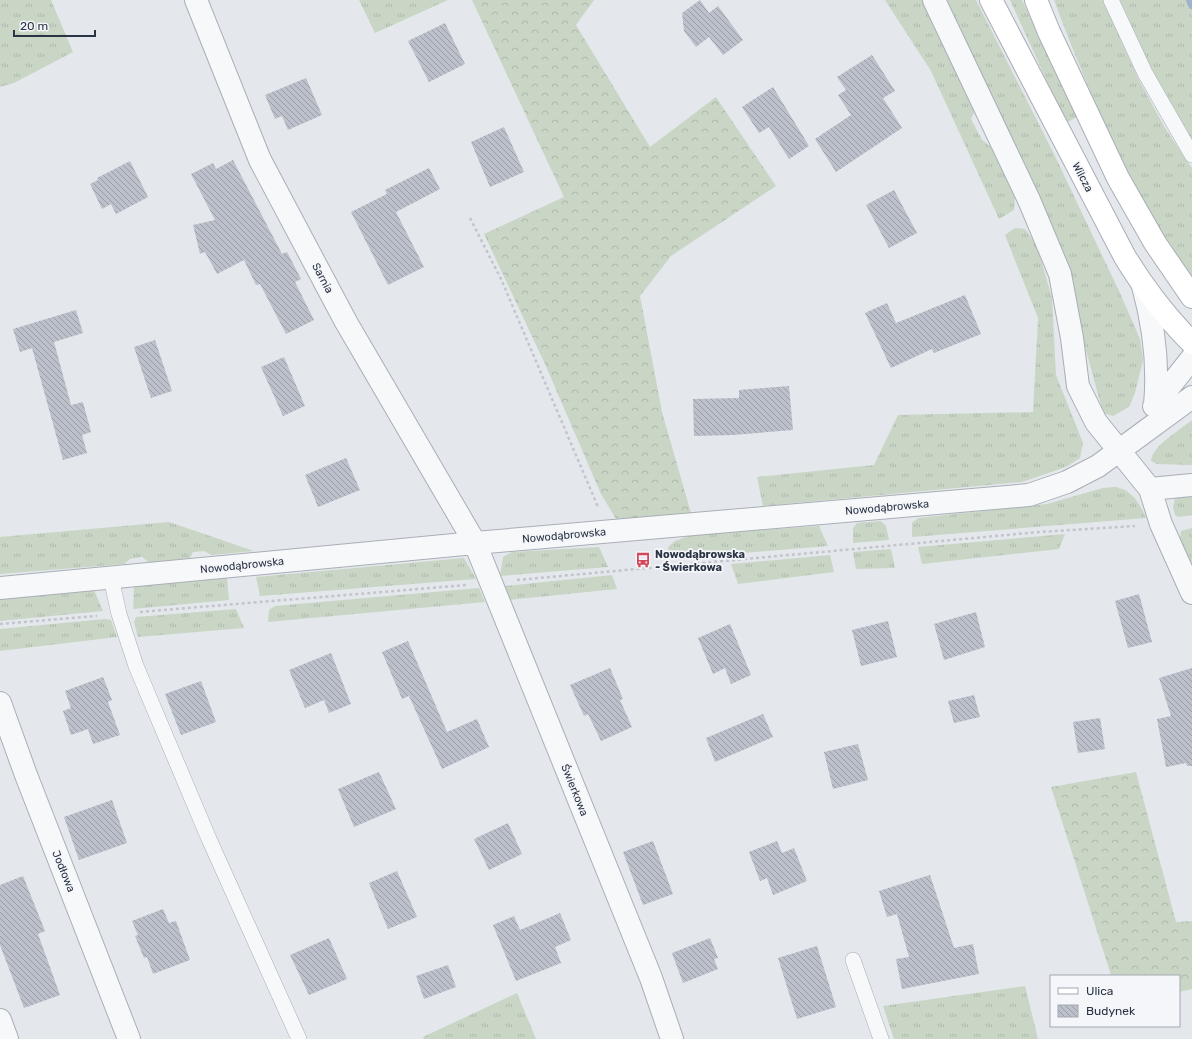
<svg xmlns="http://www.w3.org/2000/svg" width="1192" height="1039" viewBox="0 0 1192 1039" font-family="Rubik,sans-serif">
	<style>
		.grass { fill: url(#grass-tufts) }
		.forest { fill: url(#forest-crowns) }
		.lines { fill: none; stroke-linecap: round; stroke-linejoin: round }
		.stream { stroke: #9fb4cc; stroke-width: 8 }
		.building { fill: url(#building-back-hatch) }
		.lane-casing { stroke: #a9aeb7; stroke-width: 16 }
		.street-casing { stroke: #a9aeb7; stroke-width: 24 }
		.secondary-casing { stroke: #a9aeb7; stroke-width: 24 }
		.path { stroke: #c2c5cb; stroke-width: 2.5; stroke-dasharray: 3 3; stroke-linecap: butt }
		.lane { stroke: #f7f8fa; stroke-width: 15 }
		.street { stroke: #f7f8fa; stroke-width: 22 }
		.secondary { stroke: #fff; stroke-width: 22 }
		.labels { text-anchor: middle; stroke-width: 3.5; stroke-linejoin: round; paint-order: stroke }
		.street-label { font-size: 11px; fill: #2b3445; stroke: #f4f6f9 }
		.poi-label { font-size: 11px; font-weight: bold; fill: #2b3445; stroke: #f4f6f9; text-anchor: start }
	</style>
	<defs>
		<pattern id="grass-tufts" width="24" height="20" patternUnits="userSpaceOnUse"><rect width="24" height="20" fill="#c9d6c5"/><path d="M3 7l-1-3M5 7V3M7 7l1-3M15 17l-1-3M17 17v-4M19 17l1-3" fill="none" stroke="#adb8ab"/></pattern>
		<pattern id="forest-crowns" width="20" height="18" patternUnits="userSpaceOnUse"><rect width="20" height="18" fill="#c9d6c5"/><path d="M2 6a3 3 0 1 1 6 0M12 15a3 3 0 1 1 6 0" fill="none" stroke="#adb8ab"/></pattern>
		<pattern id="building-back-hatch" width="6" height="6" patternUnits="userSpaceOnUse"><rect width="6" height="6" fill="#bbc0ca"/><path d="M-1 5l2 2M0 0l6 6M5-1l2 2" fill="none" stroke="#989da6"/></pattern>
	</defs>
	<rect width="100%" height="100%" fill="#e4e7ec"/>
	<!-- grass -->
	<path class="grass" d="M 0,0 L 51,0 L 73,52 L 14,83 L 0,87 Z
		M 359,0 L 448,0 L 375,33 Z
		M 885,0 L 922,0 L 975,110 L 971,119 L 982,140 L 995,150 L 1015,197 L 1014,210 L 999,219 L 931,71 Z
		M 940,0 L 976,0 L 1053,152 L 1120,293 L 1140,339 L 1143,360 L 1135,393 L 1129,407 L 1113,416 L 1103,413 L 1081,332 Z
		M 1010,0 L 1022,0 L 1077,117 L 1066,123 Z
		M 1054,0 L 1103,0 L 1139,80 L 1165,128 L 1192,168 L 1192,278 C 1132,193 1090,97 1054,0 Z
		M 1119,0 L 1192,0 L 1192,140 L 1147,62 Z
		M 1015,228 L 1025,229 L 1037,246 L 1052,298 L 1056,375 L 1083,443 L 1080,458 L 1066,467 L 1022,482 L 763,506 L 757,477 L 874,465 L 898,415 L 1033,412 L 1038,318 L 1005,235 Z
		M 1192,420 L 1192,465 L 1157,464 L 1151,461 C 1152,446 1180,430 1192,420 Z
		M 1103,488 C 1108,488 1115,486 1119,488 C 1133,491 1141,506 1146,518 L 912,537 L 912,523 L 918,518 L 1047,504 Z
		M 1192,493 L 1192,515 L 1179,517 L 1175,515 L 1173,507 L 1175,498 L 1184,494 Z
		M 881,521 L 886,526 L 889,540 L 853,543 L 853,528 L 857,523 Z
		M 169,522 L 254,551 L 212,555 L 204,551 L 193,552 L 190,558 L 150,563 L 142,557 L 130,559 L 124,564 L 0,574 L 0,537 Z
		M 819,526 L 828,546 L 670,559 L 668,547 L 675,541 L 691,535 Z
		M 1192,528 L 1192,562 L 1190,563 L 1180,539 L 1181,531 Z
		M 1065,534 L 1059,549 L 922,564 L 918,547 Z
		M 599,547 L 608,567 L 500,576 L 503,557 L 512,552 Z
		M 891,549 L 895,568 L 856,569 L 853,552 Z
		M 830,555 L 834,572 L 738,584 L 731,564 Z
		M 464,558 L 476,579 L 260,596 L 256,577 Z
		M 612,575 L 617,589 L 507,600 L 505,586 Z
		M 227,578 L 229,600 L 133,609 L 134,587 Z
		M 479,588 L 485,602 L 268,622 L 269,610 L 275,606 Z
		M 94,590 L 103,611 L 0,621 L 0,599 Z
		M 236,609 L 244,628 L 138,637 L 134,622 L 136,617 Z
		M 105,619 L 111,620 L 117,637 L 0,651 L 0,629 Z
		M 1025,986 L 1038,1039 L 894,1039 L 883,1006 Z
		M 517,993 L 536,1039 L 424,1039 L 423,1037 Z"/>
	<!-- forest -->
	<path class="forest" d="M 472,0 L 594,0 L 576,25 L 650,147 L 716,97 L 776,186 L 671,256 L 640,296 L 662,412 L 691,513 L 616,519 L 601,494 L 545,364 L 484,234 L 564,197 Z
		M 1136,772 L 1176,922 L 1192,921 L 1192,989 L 1179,992 L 1179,976 L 1108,976 L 1111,975 L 1051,787 Z"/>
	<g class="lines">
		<!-- stream -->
		<path class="stream" d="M 1190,0 L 1192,5"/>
	</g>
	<!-- building -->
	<path class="building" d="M 700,0 L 709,13 L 718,6 L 743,40 L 723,55 L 709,37 L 696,47 L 684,31 L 682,13 Z
		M 445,23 L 465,64 L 429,82 L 408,41 Z
		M 872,55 L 895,91 L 883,98 L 902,128 L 836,172 L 815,139 L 851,115 L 838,95 L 846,90 L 837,77 Z
		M 306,78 L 322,115 L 288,130 L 282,116 L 275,119 L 265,95 Z
		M 773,87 L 809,146 L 789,159 L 769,127 L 759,133 L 742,107 Z
		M 504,127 L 524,172 L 490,187 L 471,142 Z
		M 233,160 L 282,254 L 287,252 L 301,279 L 295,282 L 314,320 L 286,334 L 260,284 L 256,285 L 244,260 L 217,274 L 205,252 L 200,254 L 193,225 L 215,220 L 191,174 L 213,163 L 216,169 Z
		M 130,161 L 148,197 L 116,214 L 111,204 L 102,209 L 90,184 L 98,180 L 97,178 Z
		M 429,168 L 440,189 L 396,212 L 424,267 L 388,285 L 351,212 L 387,194 L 385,190 Z
		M 894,190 L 917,233 L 889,248 L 866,205 Z
		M 965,295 L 981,334 L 934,353 L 932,349 L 891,368 L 865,313 L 887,303 L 896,323 Z
		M 76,310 L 83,333 L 54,342 L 71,405 L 83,402 L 91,432 L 82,435 L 87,453 L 63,460 L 32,348 L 20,352 L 13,329 Z
		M 155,340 L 172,391 L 151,398 L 134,347 Z
		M 284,357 L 305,406 L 283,416 L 261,367 Z
		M 789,386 L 793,430 L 733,435 L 694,436 L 693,399 L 739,398 L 739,390 Z
		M 346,458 L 360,490 L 318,507 L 305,475 Z
		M 1139,594 L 1152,642 L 1128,648 L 1115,601 Z
		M 976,612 L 985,647 L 944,660 L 934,624 Z
		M 888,621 L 897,657 L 861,666 L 852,630 Z
		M 730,624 L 751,675 L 731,684 L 725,668 L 713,674 L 698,638 Z
		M 408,641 L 447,732 L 477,719 L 489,747 L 442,769 L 409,696 L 402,699 L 382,652 Z
		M 331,653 L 351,704 L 329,713 L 324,700 L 305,708 L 289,670 Z
		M 610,668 L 623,699 L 620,700 L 632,727 L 601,741 L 588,714 L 584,716 L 570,685 Z
		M 1192,668 L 1192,766 L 1187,766 L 1186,763 L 1166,767 L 1157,719 L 1171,716 L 1159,678 Z
		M 103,677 L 112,700 L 108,702 L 120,735 L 93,744 L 88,729 L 71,735 L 63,711 L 71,708 L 65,691 Z
		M 201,681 L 216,722 L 181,735 L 165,694 Z
		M 974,695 L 980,717 L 954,723 L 948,701 Z
		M 763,714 L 773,737 L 715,762 L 706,738 Z
		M 1100,718 L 1105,749 L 1078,753 L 1073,722 Z
		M 858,744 L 868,780 L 833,789 L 824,752 Z
		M 379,772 L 396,809 L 354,827 L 338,789 Z
		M 112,800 L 127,843 L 79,860 L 64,817 Z
		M 508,823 L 522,854 L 489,870 L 474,839 Z
		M 653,841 L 673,894 L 643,905 L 623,852 Z
		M 777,841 L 782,853 L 794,848 L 807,881 L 773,895 L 767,878 L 760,881 L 749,852 Z
		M 397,871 L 417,917 L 388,929 L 369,883 Z
		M 930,875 L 954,948 L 973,944 L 979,974 L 902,989 L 896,959 L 909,957 L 897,914 L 887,917 L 879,891 Z
		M 23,876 L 45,931 L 38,934 L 60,995 L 24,1008 L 0,945 L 0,885 Z
		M 163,909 L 169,923 L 176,921 L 190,960 L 153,974 L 147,957 L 144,958 L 135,936 L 138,935 L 132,921 Z
		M 560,913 L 571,940 L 555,947 L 561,963 L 516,981 L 493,925 L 514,916 L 520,930 Z
		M 329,938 L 347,979 L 309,995 L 290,955 Z
		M 710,938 L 718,958 L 714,959 L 718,969 L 683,983 L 672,953 Z
		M 817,946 L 836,1007 L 797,1019 L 778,958 Z
		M 448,965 L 456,987 L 424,999 L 416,976 Z"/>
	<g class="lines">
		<!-- lane casing -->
		<g class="lane-casing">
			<path id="lane" d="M 1111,0 L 1145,73 L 1192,155
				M 111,578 L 119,614 L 136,666 L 209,839 L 299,1039
				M 853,960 L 881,1039"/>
		</g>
		<!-- street casing -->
		<g class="street-casing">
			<path id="street" d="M 196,0 L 260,160 L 346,322 L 475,543 L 651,978 L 672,1039
				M 934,0 L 1029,200 L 1060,274 L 1072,338 L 1078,386 L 1096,422 L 1150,489 L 1161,524 L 1192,593
				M 1143,286 C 1154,326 1159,363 1155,405
				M 1154,406 L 1192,358
				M 1150,489 L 1192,485
				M 0,588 L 475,543 L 1029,495 L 1067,482 L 1098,466 L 1192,397
				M 0,703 L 26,775 L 129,1039
				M 0,1020 L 7,1039"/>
		</g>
		<!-- secondary casing -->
		<g class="secondary-casing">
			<path id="secondary" d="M 991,0 L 1125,257 C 1144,288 1166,317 1192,343
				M 1036,0 L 1049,32 L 1118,178 L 1155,243 L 1192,297"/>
		</g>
		<!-- path -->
		<path class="path" d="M 470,218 L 501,279 L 598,507
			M 517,580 L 1039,532 L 1135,526
			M 140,612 L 466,585
			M 0,624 L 97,616"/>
		<!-- lane -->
		<use href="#lane" class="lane"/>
		<!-- street -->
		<use href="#street" class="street"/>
		<!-- secondary -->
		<use href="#secondary" class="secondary"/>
	</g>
	<!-- icons -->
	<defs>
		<g id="bus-bare" transform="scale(1.2)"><path d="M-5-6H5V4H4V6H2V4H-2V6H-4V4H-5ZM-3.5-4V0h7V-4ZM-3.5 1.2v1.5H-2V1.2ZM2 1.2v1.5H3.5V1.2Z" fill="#d1495b" stroke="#f4f6f9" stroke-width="2.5" paint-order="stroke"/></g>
	</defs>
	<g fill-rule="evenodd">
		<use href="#bus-bare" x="643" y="560"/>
	</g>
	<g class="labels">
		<!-- street labels -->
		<g class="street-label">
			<text transform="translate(1083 177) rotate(62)" y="4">Wilcza</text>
			<text transform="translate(323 278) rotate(62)" y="4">Sarnia</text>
			<text transform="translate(887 507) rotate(-5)" y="4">Nowodąbrowska</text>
			<text transform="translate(564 535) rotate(-5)" y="4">Nowodąbrowska</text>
			<text transform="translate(242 565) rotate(-6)" y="4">Nowodąbrowska</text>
			<text transform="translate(575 790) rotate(68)" y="4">Świerkowa</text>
			<text transform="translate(64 871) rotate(68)" y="4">Jodłowa</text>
		</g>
		<!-- poi labels -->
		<g class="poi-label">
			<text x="655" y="558">Nowodąbrowska<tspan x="655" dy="13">- Świerkowa</tspan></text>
		</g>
	</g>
	<!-- legend -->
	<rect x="1050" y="975" width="130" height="52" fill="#f4f6f9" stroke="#a4a8b1"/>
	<rect x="1058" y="988" width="20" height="6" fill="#ffffff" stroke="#a4a8b1"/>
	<text x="1086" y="995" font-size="12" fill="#2b3445">Ulica</text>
	<rect x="1058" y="1005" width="20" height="12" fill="url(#building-back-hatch)" stroke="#a4a8b1"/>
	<text x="1086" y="1015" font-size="12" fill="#2b3445">Budynek</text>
	<!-- scale -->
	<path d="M14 30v6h81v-6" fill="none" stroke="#2b3445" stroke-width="2"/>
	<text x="20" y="30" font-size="12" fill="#2b3445" stroke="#f4f6f9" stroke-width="3" paint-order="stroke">20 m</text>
</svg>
